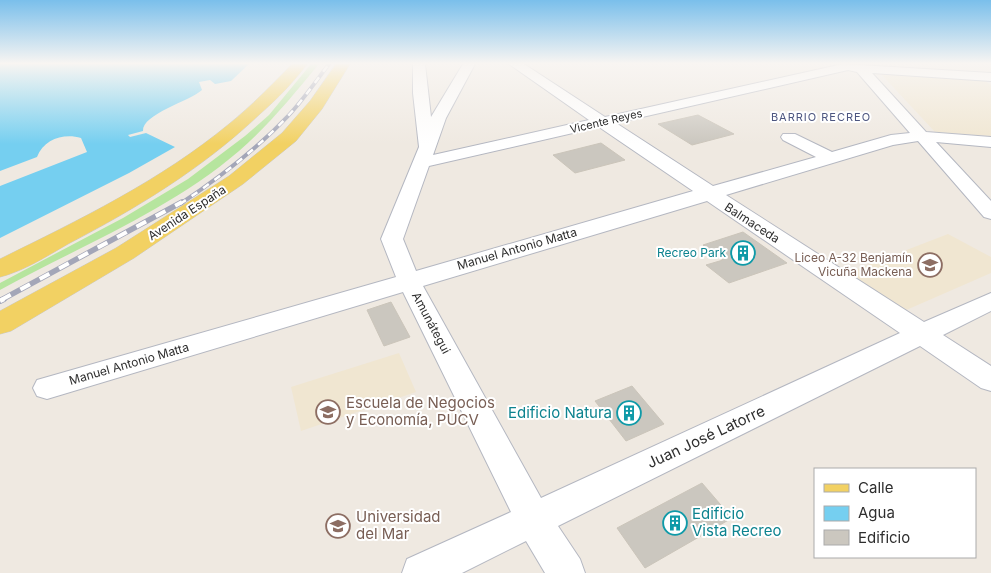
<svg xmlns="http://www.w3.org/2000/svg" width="991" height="573" viewBox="0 0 991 573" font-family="Inter,sans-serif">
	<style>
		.education { fill: #f0e6d1 }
		.green { fill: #b6e59e }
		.water { fill: #75cff0 }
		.building { fill: #cbc7bf; stroke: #cbc5ba }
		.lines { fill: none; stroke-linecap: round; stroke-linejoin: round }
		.minor-casing { stroke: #b4b7c1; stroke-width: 2 }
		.major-casing { stroke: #c9c9c9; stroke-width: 1 }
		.minor { fill: #fff; fill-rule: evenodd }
		.major { fill: #f2d163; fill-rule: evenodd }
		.rail-far2-casing { stroke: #a3a6b8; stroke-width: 4 }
		.rail-far1-casing { stroke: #a3a6b8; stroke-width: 5.5 }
		.rail-casing { stroke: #a3a6b8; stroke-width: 6 }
		.rail-far2 { stroke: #fff; stroke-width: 2.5; stroke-dasharray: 7; stroke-linecap: butt }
		.rail-far1 { stroke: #fff; stroke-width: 4; stroke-dasharray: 11; stroke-linecap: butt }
		.rail { stroke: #fff; stroke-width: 4.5; stroke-dasharray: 13; stroke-linecap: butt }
		.labels { text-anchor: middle; stroke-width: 4; stroke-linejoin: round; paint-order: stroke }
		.far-neighbourhood-label { font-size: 11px; letter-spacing: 1px; fill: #4d5680; stroke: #fff }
		.far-street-label { font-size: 11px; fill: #2e2e2e; stroke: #fff }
		.street-label { font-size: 12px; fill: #2e2e2e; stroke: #fff }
		.culture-label { font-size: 12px; fill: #0d838f; stroke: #fff; text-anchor: end }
		.education-label { font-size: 12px; fill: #785e54; stroke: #fff; text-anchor: end }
		.near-education-label { font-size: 15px; fill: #785e54; stroke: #fff; text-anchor: start }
		.near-culture-label { font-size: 15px; fill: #0d838f; stroke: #fff; text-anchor: end }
		.near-street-label { font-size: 15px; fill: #2e2e2e; stroke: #fff }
	</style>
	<rect width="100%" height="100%" fill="#efe9e1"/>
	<!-- education -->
	<path class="education" d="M 881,74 L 985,81 L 991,85 L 991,136 L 935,132 Z
		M 948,234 L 991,257 L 991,273 L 904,311 L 847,273 Z
		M 399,353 L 416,392 L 301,431 L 291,387 Z"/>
	<!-- green -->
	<path class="green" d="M 311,64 L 319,64 C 294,94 269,125 239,151 C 169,211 80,246 0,290 L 0,283 L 123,218 L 188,179 L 245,136 L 269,115 Z"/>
	<!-- water -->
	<path class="water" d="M 0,64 L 249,64 L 231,81 L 215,84 L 210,80 L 199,82 L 202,90 C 190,101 142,114 143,131 L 128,135 L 130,137 L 146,133 L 175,147 L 129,173 L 0,238 L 0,186 L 87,152 L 81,138 C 64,133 44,139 37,157 L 0,171 Z"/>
	<!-- building -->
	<path class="building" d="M 698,115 L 734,134 L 692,145 L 658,124 Z
		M 601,143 L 625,160 L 575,173 L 553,155 Z
		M 743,232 L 787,263 L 729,283 L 706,265 L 723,260 L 703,245 Z
		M 391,302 L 410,337 L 384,346 L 367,310 Z
		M 632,386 L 664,424 L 626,441 L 595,401 Z
		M 702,483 L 732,518 L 645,568 L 617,528 Z"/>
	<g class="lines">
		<!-- minor casing -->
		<g class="minor-casing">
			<path id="minor" d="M 413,64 L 425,64 L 431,117 L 463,64 L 475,64 L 446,118 L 433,155 L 589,120 L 509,64 L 524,64 L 605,117 L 843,64 L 991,73 L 991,81 L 872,73 L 926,132 L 991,137 L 991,147 L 936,142 L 991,201 L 991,219 L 984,217 L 918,141 L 893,145 L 726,195 L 924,322 L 991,293 L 991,311 L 943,335 L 991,366 L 991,391 L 981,388 L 920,346 L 558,526 L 580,559 L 585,573 L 545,573 L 526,541 L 462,573 L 402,573 L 407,559 L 511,512 L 403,292 L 47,399 L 37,396 L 33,388 L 37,380 L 396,277 L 381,239 L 419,147 L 413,93 ZM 848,70 L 857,72 L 910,133 L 891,135 L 832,152 L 795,134 L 783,134 L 781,137 L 783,140 L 816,157 L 713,186 L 616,123 ZM 599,127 L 693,191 L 416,271 L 403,239 L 429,166 ZM 707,201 L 900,333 L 541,498 L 423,286 Z"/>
		</g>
		<!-- major casing -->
		<g class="major-casing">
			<path id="major" d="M 292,64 L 307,64 C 294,82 277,99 260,114 C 203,168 137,208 68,244 C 47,256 24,271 0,277 L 0,259 C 79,220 160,181 229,124 C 251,106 272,85 292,64 Z
				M 336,64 L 350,64 L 322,109 L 296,141 L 243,184 L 134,258 L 11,331 L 0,334 L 0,311 L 116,248 L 229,176 L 282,133 L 310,101 Z"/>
		</g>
		<!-- minor -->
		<use href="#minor" class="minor"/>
		<!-- major -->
		<use href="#major" class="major"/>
		<!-- rail-far2 casing -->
		<g class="rail-far2-casing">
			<path id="rail-far2" d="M 180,204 C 219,178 256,150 288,116 C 303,100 316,81 329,64"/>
		</g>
		<!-- rail-far1 casing -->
		<g class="rail-far1-casing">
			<path id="rail-far1" d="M 1,300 L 182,202"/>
		</g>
		<!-- rail casing -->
		<g class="rail-casing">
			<path id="rail" d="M 0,301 L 4,299"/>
		</g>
		<!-- rail-far2 -->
		<use href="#rail-far2" class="rail-far2"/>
		<!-- rail-far1 -->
		<use href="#rail-far1" class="rail-far1"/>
		<!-- rail -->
		<use href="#rail" class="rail"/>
	</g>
	<!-- sky -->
	<linearGradient id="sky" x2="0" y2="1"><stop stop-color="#7abfeb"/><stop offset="0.44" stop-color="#f8f5f2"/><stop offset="1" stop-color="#f8f5f2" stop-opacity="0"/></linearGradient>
	<rect width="991" height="144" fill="url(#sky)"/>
	<!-- icons -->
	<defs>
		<g id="building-ring" transform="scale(1.25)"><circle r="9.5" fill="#fff" stroke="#0f9aa8" stroke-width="1.5"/><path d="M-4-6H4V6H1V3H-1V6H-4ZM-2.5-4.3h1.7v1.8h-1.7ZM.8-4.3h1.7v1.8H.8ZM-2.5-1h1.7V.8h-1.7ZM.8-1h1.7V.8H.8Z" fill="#0f9aa8"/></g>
		<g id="school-ring" transform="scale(1.25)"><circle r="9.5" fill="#fff" stroke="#8d6e63" stroke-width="1.5"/><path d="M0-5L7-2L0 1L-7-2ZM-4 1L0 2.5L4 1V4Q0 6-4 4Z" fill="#8d6e63"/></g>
		<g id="university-ring" transform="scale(1.25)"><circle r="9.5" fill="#fff" stroke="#8d6e63" stroke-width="1.5"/><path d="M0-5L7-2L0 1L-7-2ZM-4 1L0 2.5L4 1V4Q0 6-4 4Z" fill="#8d6e63"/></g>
	</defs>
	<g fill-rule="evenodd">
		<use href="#building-ring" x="743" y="253"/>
		<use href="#school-ring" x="930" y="265"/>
		<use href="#university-ring" x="328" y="412"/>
		<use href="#building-ring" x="629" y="413"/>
		<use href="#building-ring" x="675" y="523"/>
		<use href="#university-ring" x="338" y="526"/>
	</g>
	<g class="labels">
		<!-- far-neighbourhood labels -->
		<g class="far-neighbourhood-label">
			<text x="821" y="121">BARRIO RECREO</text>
		</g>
		<!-- far-street labels -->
		<g class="far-street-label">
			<text transform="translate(606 121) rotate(-13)" y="4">Vicente Reyes</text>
		</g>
		<!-- street labels -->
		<g class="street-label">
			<text transform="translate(187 213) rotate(-33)" y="4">Avenida España</text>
			<text transform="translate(752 223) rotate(33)" y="4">Balmaceda</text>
			<text transform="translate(517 249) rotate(-16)" y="4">Manuel Antonio Matta</text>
			<text transform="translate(431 323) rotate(62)" y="4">Amunátegui</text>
			<text transform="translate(129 364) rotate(-16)" y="4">Manuel Antonio Matta</text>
		</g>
		<!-- culture labels -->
		<g class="culture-label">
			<text x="726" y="257">Recreo Park</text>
		</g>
		<!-- education labels -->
		<g class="education-label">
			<text x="912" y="262">Liceo A-32 Benjamín<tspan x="912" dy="14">Vicuña Mackena</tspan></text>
		</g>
		<!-- near-education labels -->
		<g class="near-education-label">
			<text x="346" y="408">Escuela de Negocios<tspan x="346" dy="17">y Economía, PUCV</tspan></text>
			<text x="356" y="522">Universidad<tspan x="356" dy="17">del Mar</tspan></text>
		</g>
		<!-- near-culture labels -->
		<g class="near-culture-label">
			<text x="612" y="418">Edificio Natura</text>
			<text x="692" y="519" text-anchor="start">Edificio<tspan x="692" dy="17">Vista Recreo</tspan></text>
		</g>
		<!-- near-street labels -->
		<g class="near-street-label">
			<text transform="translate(706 437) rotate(-25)" y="5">Juan José Latorre</text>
		</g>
	</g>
	<!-- legend -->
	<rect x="814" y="468" width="162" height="90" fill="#ffffff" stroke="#ababab"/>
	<rect x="824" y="484" width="25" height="8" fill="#f2d163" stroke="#ababab"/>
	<text x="858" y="493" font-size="15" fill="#2e2e2e">Calle</text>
	<rect x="824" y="506" width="25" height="15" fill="#75cff0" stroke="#ababab"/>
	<text x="858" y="518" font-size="15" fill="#2e2e2e">Agua</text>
	<rect x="824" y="530" width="25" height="15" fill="#cbc7bf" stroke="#ababab"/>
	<text x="858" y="543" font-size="15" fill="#2e2e2e">Edificio</text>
</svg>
